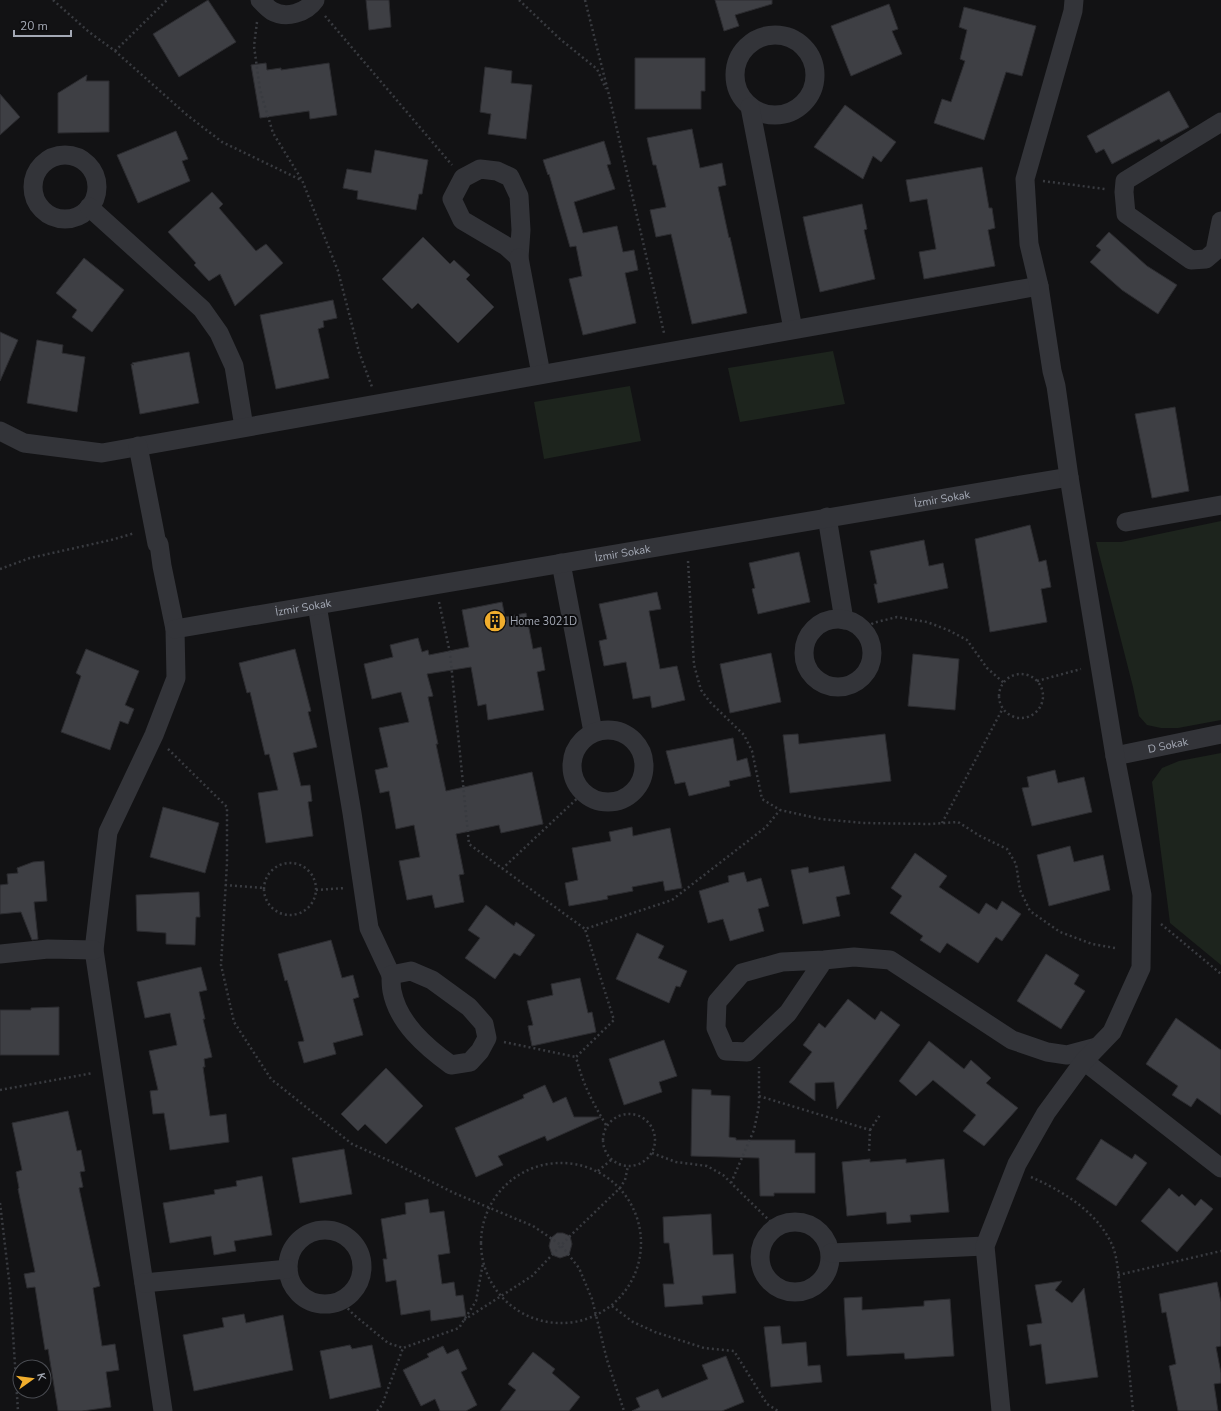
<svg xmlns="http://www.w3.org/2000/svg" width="1221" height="1411" viewBox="0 0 1221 1411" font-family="'Nunito Sans',sans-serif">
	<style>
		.green { fill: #1d241d }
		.building { fill: #3e3f44; stroke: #2c2c30 }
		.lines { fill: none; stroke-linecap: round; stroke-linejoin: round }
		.path { stroke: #393b40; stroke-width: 2.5; stroke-dasharray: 2 3; stroke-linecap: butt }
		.minor { stroke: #333439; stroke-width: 19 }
		.labels { text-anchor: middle; stroke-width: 4; stroke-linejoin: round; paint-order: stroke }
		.street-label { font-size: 11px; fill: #a4a9b5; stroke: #0d0d0f }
		.poi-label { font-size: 11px; fill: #a4a9b5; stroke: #0d0d0f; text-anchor: start }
	</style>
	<rect width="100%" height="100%" fill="#121214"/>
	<!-- green -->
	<path class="green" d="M 833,351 L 845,404 L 740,422 L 728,368 Z
		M 630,386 L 641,441 L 544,459 L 534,402 Z
		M 1221,521 L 1221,720 L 1178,728 L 1161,728 L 1147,725 L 1139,716 L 1133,687 L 1096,542 L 1121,542 Z
		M 1221,753 L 1221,965 L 1170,923 L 1152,782 L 1162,768 L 1179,761 Z"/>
	<!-- building -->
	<path class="building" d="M 208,0 L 236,42 L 179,77 L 153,34 Z
		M 366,0 L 389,0 L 391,27 L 369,30 Z
		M 715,0 L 772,0 L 772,4 L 735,15 L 739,26 L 724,31 Z
		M 889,4 L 898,29 L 892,31 L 902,54 L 851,76 L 831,26 Z
		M 964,7 L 1036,26 L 1022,76 L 1006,72 L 984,140 L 934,123 L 942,99 L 951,102 L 965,61 L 960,59 L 967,30 L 959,27 Z
		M 635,58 L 705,58 L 705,91 L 701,91 L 701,109 L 635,109 Z
		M 266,63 L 267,70 L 281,68 L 281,70 L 329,63 L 337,115 L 310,119 L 309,111 L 260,118 L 251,65 Z
		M 485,67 L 512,71 L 511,83 L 532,85 L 526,139 L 488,134 L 491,114 L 480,112 Z
		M 87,75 L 86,81 L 109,81 L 109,132 L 58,133 L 58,93 Z
		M 1169,91 L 1189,127 L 1161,142 L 1159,139 L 1112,164 L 1104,149 L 1096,153 L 1087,136 Z
		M 0,94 L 20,117 L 0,135 Z
		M 845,105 L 896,142 L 881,162 L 873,156 L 863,179 L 814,147 Z
		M 692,129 L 700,168 L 722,163 L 726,185 L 718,187 L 729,238 L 730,237 L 747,313 L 692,324 L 671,234 L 656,237 L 650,210 L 666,207 L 656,165 L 653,165 L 647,138 Z
		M 176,131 L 188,159 L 182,161 L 190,181 L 138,203 L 117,155 Z
		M 604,141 L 611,164 L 607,165 L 615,189 L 574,202 L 583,233 L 617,226 L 623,252 L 634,250 L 638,270 L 625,273 L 636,323 L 583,335 L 569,279 L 582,276 L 576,246 L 570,247 L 549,174 L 548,175 L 543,160 Z
		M 375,150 L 428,160 L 422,194 L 419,194 L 416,210 L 357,199 L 358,191 L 343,188 L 347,169 L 371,173 Z
		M 982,167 L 989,208 L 992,208 L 995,228 L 988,230 L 995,266 L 924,279 L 919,252 L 936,249 L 927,199 L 910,202 L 906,180 Z
		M 212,192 L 223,204 L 219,208 L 256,251 L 266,244 L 283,263 L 235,306 L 220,274 L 209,281 L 194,265 L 196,263 L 168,232 Z
		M 862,204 L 867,229 L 864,230 L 875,279 L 820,292 L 809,245 L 803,217 Z
		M 1109,232 L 1147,266 L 1177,285 L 1158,314 L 1122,290 L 1090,262 L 1101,250 L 1096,246 Z
		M 423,237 L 450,264 L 454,260 L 470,275 L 466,279 L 494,307 L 458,343 L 418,303 L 412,309 L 382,279 Z
		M 84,258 L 124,290 L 92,332 L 72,317 L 77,310 L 56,293 Z
		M 333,300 L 337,318 L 323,321 L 324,327 L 318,329 L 329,378 L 276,389 L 260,315 Z
		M 0,332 L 18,340 L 0,381 Z
		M 37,340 L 63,345 L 62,353 L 85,357 L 77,412 L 27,403 Z
		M 189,352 L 199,403 L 140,414 L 131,364 L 134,365 L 132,363 Z
		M 1175,407 L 1189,491 L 1152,498 L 1135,414 Z
		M 1030,525 L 1039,562 L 1046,560 L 1051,587 L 1041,589 L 1047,622 L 990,632 L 975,539 Z
		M 924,540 L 929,566 L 943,563 L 948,588 L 878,603 L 874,584 L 877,584 L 870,551 Z
		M 799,552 L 810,602 L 758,614 L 752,589 L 755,588 L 749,563 Z
		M 657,592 L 661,609 L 649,611 L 660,669 L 677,666 L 685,700 L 652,708 L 650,696 L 633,699 L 626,662 L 604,666 L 599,641 L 607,639 L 599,604 Z
		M 502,602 L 505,617 L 526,613 L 533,649 L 541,647 L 545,670 L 537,672 L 544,710 L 488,720 L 486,704 L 478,706 L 471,667 L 427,674 L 433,696 L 428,697 L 438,744 L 436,744 L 446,791 L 532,772 L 543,824 L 501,833 L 499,825 L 456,834 L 464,874 L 459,875 L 464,902 L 435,908 L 432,895 L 407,900 L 399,861 L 420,857 L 414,825 L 396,829 L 389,791 L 380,793 L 375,770 L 388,767 L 379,728 L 409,722 L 401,692 L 372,699 L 364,664 L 393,657 L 390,645 L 418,638 L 422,652 L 428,650 L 429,655 L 469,647 L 462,610 Z
		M 86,649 L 139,671 L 125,705 L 134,709 L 128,724 L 120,721 L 110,750 L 61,732 L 81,676 L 76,673 Z
		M 295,649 L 311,711 L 308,712 L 317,747 L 293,753 L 301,786 L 310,785 L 312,801 L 308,802 L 313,836 L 266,843 L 258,793 L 278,790 L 269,754 L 265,755 L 250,692 L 247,693 L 239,663 Z
		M 771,653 L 781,702 L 730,713 L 720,664 Z
		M 913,654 L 959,659 L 955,710 L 908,706 Z
		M 798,734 L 799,744 L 885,734 L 891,781 L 790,793 L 783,735 Z
		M 733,738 L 737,761 L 747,758 L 751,776 L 729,781 L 730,786 L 689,796 L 685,782 L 675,784 L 666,751 Z
		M 1055,770 L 1058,783 L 1084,777 L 1092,812 L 1032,826 L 1022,788 L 1029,787 L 1027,777 Z
		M 163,807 L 219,823 L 205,873 L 150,857 Z
		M 632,827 L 633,836 L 670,828 L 682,888 L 665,891 L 663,881 L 632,887 L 633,891 L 607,896 L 608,899 L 569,906 L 565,883 L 578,880 L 572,848 L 611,841 L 609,832 Z
		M 1070,846 L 1074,862 L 1103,855 L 1110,890 L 1049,906 L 1037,855 Z
		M 915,853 L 947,876 L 939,887 L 979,914 L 986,903 L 997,910 L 1002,901 L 1021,914 L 1002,941 L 996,937 L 978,963 L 947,943 L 940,953 L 920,940 L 923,936 L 890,913 L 902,896 L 891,888 Z
		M 44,861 L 47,901 L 34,902 L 38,939 L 32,940 L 21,912 L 0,914 L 0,885 L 8,884 L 7,874 L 18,873 L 17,868 L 33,862 Z
		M 844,866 L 850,894 L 836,897 L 840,916 L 803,924 L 791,870 L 808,867 L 809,873 Z
		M 744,872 L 747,882 L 761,878 L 769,906 L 758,909 L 764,931 L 730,941 L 723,919 L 708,923 L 699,891 L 729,882 L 728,876 Z
		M 199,892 L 200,917 L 196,917 L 195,945 L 166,944 L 166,933 L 137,931 L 136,895 Z
		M 486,905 L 514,926 L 516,922 L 535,935 L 520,956 L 514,953 L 495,979 L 465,958 L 480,938 L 468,930 Z
		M 637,933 L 664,946 L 658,958 L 687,971 L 680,987 L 676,986 L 669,1003 L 616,979 Z
		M 331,940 L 342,978 L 353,975 L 359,997 L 353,999 L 363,1035 L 333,1043 L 336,1054 L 304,1063 L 298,1042 L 304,1041 L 287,980 L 285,981 L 278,954 Z
		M 1046,954 L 1079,975 L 1074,984 L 1085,991 L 1061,1029 L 1017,1001 Z
		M 201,967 L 207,990 L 199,992 L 205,1019 L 203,1019 L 212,1057 L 204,1059 L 205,1067 L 203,1067 L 210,1116 L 226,1114 L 229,1142 L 170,1150 L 164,1113 L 153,1114 L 150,1091 L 158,1090 L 149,1051 L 177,1045 L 170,1013 L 145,1018 L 137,982 Z
		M 580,978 L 588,1013 L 592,1012 L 596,1032 L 532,1046 L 528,1026 L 533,1025 L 527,1001 L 553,995 L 551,984 Z
		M 848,999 L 875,1020 L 881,1011 L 900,1025 L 837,1109 L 834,1082 L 815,1083 L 815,1101 L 789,1082 L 812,1052 L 803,1045 L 819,1023 L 825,1028 Z
		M 59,1007 L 59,1055 L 0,1055 L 0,1010 L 31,1010 L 31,1008 Z
		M 1176,1018 L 1221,1050 L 1221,1115 L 1197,1098 L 1191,1107 L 1172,1095 L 1178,1086 L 1146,1064 Z
		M 664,1040 L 677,1076 L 659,1082 L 662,1092 L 624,1105 L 609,1059 Z
		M 929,1041 L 964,1069 L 971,1060 L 991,1078 L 986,1083 L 1018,1108 L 984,1146 L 963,1131 L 976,1115 L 933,1080 L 916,1096 L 899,1081 Z
		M 386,1068 L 423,1106 L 386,1144 L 365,1124 L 358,1131 L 341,1114 Z
		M 545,1085 L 553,1103 L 566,1097 L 574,1117 L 601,1117 L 547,1141 L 545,1136 L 498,1156 L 503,1165 L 476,1177 L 455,1128 L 524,1098 L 523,1095 Z
		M 692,1089 L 711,1090 L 711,1095 L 730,1096 L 729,1137 L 736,1138 L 736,1140 L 795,1140 L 795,1153 L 815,1153 L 815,1193 L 774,1193 L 774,1196 L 760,1196 L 759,1158 L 691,1156 Z
		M 68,1111 L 77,1151 L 81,1150 L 85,1171 L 80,1172 L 83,1187 L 79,1188 L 100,1286 L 93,1288 L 102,1346 L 115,1344 L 119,1370 L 106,1372 L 111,1407 L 82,1411 L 58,1411 L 48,1349 L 45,1350 L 35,1287 L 27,1288 L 24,1274 L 35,1272 L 18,1189 L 19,1188 L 16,1172 L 22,1170 L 12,1123 Z
		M 1101,1139 L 1132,1159 L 1135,1154 L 1147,1163 L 1116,1206 L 1076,1179 Z
		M 344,1149 L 352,1194 L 300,1203 L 292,1158 Z
		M 870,1159 L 870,1162 L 906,1159 L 906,1163 L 944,1159 L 949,1212 L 910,1215 L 911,1222 L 887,1224 L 886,1212 L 847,1216 L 842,1162 Z
		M 262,1176 L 272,1235 L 234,1241 L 236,1251 L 214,1255 L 211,1236 L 170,1243 L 163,1203 L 215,1194 L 214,1190 L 237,1186 L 236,1181 Z
		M 1169,1188 L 1179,1197 L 1182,1194 L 1195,1206 L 1201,1199 L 1213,1209 L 1177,1252 L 1141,1221 Z
		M 428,1199 L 430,1213 L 444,1211 L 450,1253 L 438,1255 L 442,1284 L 454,1282 L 456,1296 L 463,1295 L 466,1316 L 431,1321 L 430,1310 L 401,1315 L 396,1280 L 386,1282 L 383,1259 L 387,1259 L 381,1219 L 406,1214 L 405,1203 Z
		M 711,1214 L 713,1255 L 733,1254 L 736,1293 L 702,1296 L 703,1304 L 665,1307 L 663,1284 L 674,1284 L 669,1243 L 664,1243 L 663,1217 Z
		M 557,1233 L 563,1233 L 570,1236 L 572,1244 L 569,1255 L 560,1258 L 552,1255 L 549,1246 L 551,1238 Z
		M 1062,1281 L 1055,1290 L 1072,1303 L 1084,1288 L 1098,1377 L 1046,1384 L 1041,1344 L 1030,1346 L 1027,1325 L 1042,1323 L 1035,1285 Z
		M 1217,1282 L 1221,1302 L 1221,1346 L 1216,1347 L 1221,1373 L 1221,1383 L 1214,1384 L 1218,1411 L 1178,1411 L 1169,1366 L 1176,1364 L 1166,1312 L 1162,1313 L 1159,1294 Z
		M 862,1297 L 862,1310 L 924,1306 L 924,1301 L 950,1299 L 954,1356 L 905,1359 L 904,1353 L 847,1356 L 844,1298 Z
		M 244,1314 L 246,1323 L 283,1315 L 293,1370 L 194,1391 L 183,1335 L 224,1327 L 222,1318 Z
		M 780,1326 L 782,1344 L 806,1342 L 808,1366 L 820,1365 L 822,1382 L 771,1387 L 764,1327 Z
		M 350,1345 L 352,1349 L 372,1345 L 381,1387 L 330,1399 L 320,1351 Z
		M 443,1346 L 447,1354 L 458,1349 L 467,1369 L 461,1372 L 477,1405 L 466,1411 L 440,1411 L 435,1399 L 421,1406 L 403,1370 L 429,1357 L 427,1354 Z
		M 533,1352 L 555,1369 L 552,1373 L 580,1397 L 569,1411 L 500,1411 L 516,1390 L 508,1384 Z
		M 726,1356 L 744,1402 L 722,1411 L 632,1411 L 640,1407 L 636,1398 L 658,1389 L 662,1398 L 708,1379 L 702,1365 Z"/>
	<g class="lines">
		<!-- path -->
		<path class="path" d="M 53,0 L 89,32 L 115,51 L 187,115 L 222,142 L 301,180
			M 519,0 L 560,39 L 597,69 L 606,89
			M 585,0 L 609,95 L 664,333
			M 325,16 L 452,165
			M 257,22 L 254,46 L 260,90 L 273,133 L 302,180 L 338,271 L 359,352 L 372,387
			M 115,51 L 167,0
			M 1043,181 L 1105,189
			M 688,561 L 694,665 L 701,690 L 710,702 L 744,735 L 752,751 L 762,799 L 780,810 L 821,819 L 863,823 L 930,824 L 958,822 L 980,836 L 1007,849 L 1016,864 L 1020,890 L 1030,911 L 1060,932 L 1092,944 L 1115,948
			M 0,569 L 30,558 L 111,540 L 135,533
			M 439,602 L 450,653 L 469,844 L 585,929
			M 864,631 L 873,623 L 897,617 L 927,622 L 948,630 L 967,640 L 987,668 L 1004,683
			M999 696a22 22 0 1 1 44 0a22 22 0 1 1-44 0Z
			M 1037,681 L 1081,669
			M 168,749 L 227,807 L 227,863 L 221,965 L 234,1022 L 271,1079 L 352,1144 L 392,1162 L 454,1193 L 533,1226 L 561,1245 L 579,1268 L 592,1299 L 607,1360 L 624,1411
			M 942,823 L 1003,708
			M264 889a26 26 0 1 1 52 0a26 26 0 1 1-52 0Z
			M 502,869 L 583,793
			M 225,885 L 264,888
			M 316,890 L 345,888
			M 1161,924 L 1221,974
			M 504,1042 L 576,1057
			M 0,1090 L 93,1073
			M 759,1096 L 870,1130 L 869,1152
			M603 1140a26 26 0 1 1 52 0a26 26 0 1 1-52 0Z
			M 606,1125 C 592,1101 583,1085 576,1057 L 614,1020 L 585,929 L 672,900 L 766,827 L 780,810
			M 870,1130 L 880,1115
			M 652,1153 L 676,1162 L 707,1166 L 723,1175 L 776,1227
			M481 1243a80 80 0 1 1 160 0a80 80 0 1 1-160 0Z
			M 598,1171 L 611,1160
			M 1031,1177 C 1063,1191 1099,1213 1113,1247 C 1118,1260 1118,1276 1120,1289 C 1126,1330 1129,1370 1133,1411
			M 731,1183 L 754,1130 L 759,1106 L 759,1067
			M 0,1203 L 10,1288 L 18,1411
			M 1118,1275 L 1221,1251
			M 341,1301 L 353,1314 L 388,1343 L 403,1348 L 459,1328 L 476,1301 L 483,1263
			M 612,1306 L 633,1322 L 655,1332 L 704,1348 L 734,1351 L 767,1404 L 778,1411
			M 464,1320 L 532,1276 L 570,1236 L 620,1188 L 625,1180 L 628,1166
			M 377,1411 L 382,1405 L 403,1348"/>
		<!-- minor -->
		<g class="minor">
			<path d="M 260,0 C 263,3 267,8 272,11 C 286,19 306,13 315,0"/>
			<circle cx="775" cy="75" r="40"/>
			<path d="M 750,107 L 793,329"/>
			<path d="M 1221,122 L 1125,181 L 1124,192 L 1126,214 L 1191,260 L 1206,259 L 1215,251 L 1221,221"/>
			<circle cx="65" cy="187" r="32"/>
			<path d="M 480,169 L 497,171 L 510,177 L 519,196 L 521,230 L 519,258 L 506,246 L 462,220 L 452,199 L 463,178 Z"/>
			<path d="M 89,207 L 202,309 L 219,333 L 234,366 L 244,427"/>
			<path d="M 519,258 L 541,374"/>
			<path d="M 0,431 L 24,443 L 102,453 L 1039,286"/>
			<path d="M 138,446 L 157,544 L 159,544 L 162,566 L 175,629 L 176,678 L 154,735 L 108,832 L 94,950 L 163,1411"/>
			<path d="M 827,517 L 844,620"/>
			<path d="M 1126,522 L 1221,505"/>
			<path d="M 561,563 L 593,732"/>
			<path d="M 317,605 L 352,813 L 369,928 L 391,975"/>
			<circle cx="838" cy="653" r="34"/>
			<path id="s1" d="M 175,629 L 1069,477"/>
			<circle cx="608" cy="766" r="36"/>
			<path id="s2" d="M 1115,756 L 1221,734"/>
			<path d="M 0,954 L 48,949 L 94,950"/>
			<path d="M 824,960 L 788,1013 L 747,1052 L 726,1051 L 716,1028 L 717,1002 L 742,973 L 782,962 L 824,960 L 854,957 L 890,960 L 1012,1040 L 1047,1052 L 1067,1055 L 1097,1047"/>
			<path d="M 411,971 L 432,980 L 469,1007 L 484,1024 L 487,1038 L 480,1051 L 470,1062 L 451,1065 C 426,1047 398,1023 392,991 C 391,986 391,980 391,975 Z"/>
			<path d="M 1084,1061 L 1221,1168"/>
			<circle cx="795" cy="1257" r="35"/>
			<circle cx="325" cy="1267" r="37"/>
			<path d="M 831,1253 L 985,1246"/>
			<path d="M 144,1283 L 288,1269"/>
			<path d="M 1001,1411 L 985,1246 L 1017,1164 L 1046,1113 L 1084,1061 L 1112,1032 L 1141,968 L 1142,895 L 1115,756 L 1069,477 L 1056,386 L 1052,371 L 1039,286 L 1029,244 L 1025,179 L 1073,11 L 1074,0"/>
		</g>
	</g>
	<!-- icons -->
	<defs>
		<g id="building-disc" transform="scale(1.15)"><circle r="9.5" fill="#f1ae2d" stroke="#0d0d0f"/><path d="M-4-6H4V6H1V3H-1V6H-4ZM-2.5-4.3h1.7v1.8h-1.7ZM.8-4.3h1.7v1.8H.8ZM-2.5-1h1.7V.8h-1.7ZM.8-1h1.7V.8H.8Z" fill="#111"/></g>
	</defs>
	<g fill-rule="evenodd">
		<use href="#building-disc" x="495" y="621"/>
	</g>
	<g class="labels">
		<!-- street labels -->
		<g class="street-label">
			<text dy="4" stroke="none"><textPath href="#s1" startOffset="778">İzmir Sokak</textPath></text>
			<text dy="4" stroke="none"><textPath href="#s1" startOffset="454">İzmir Sokak</textPath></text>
			<text dy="4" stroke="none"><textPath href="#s1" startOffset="130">İzmir Sokak</textPath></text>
			<text dy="4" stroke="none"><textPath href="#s2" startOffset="54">D Sokak</textPath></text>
		</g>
		<!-- poi labels -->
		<g class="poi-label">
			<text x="510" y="625">Home 3021D</text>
		</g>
	</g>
	<!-- north arrow -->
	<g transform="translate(32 1379) rotate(76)"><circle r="19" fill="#0d0d0f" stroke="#494b51"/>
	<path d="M0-3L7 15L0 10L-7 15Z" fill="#f1ae2d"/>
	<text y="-6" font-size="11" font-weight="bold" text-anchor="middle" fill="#a4a9b5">K</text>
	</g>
	<!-- scale -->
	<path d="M14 30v6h57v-6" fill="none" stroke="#a4a9b5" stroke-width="2"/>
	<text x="20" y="30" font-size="12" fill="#a4a9b5" stroke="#0d0d0f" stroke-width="3" paint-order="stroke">20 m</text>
</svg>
